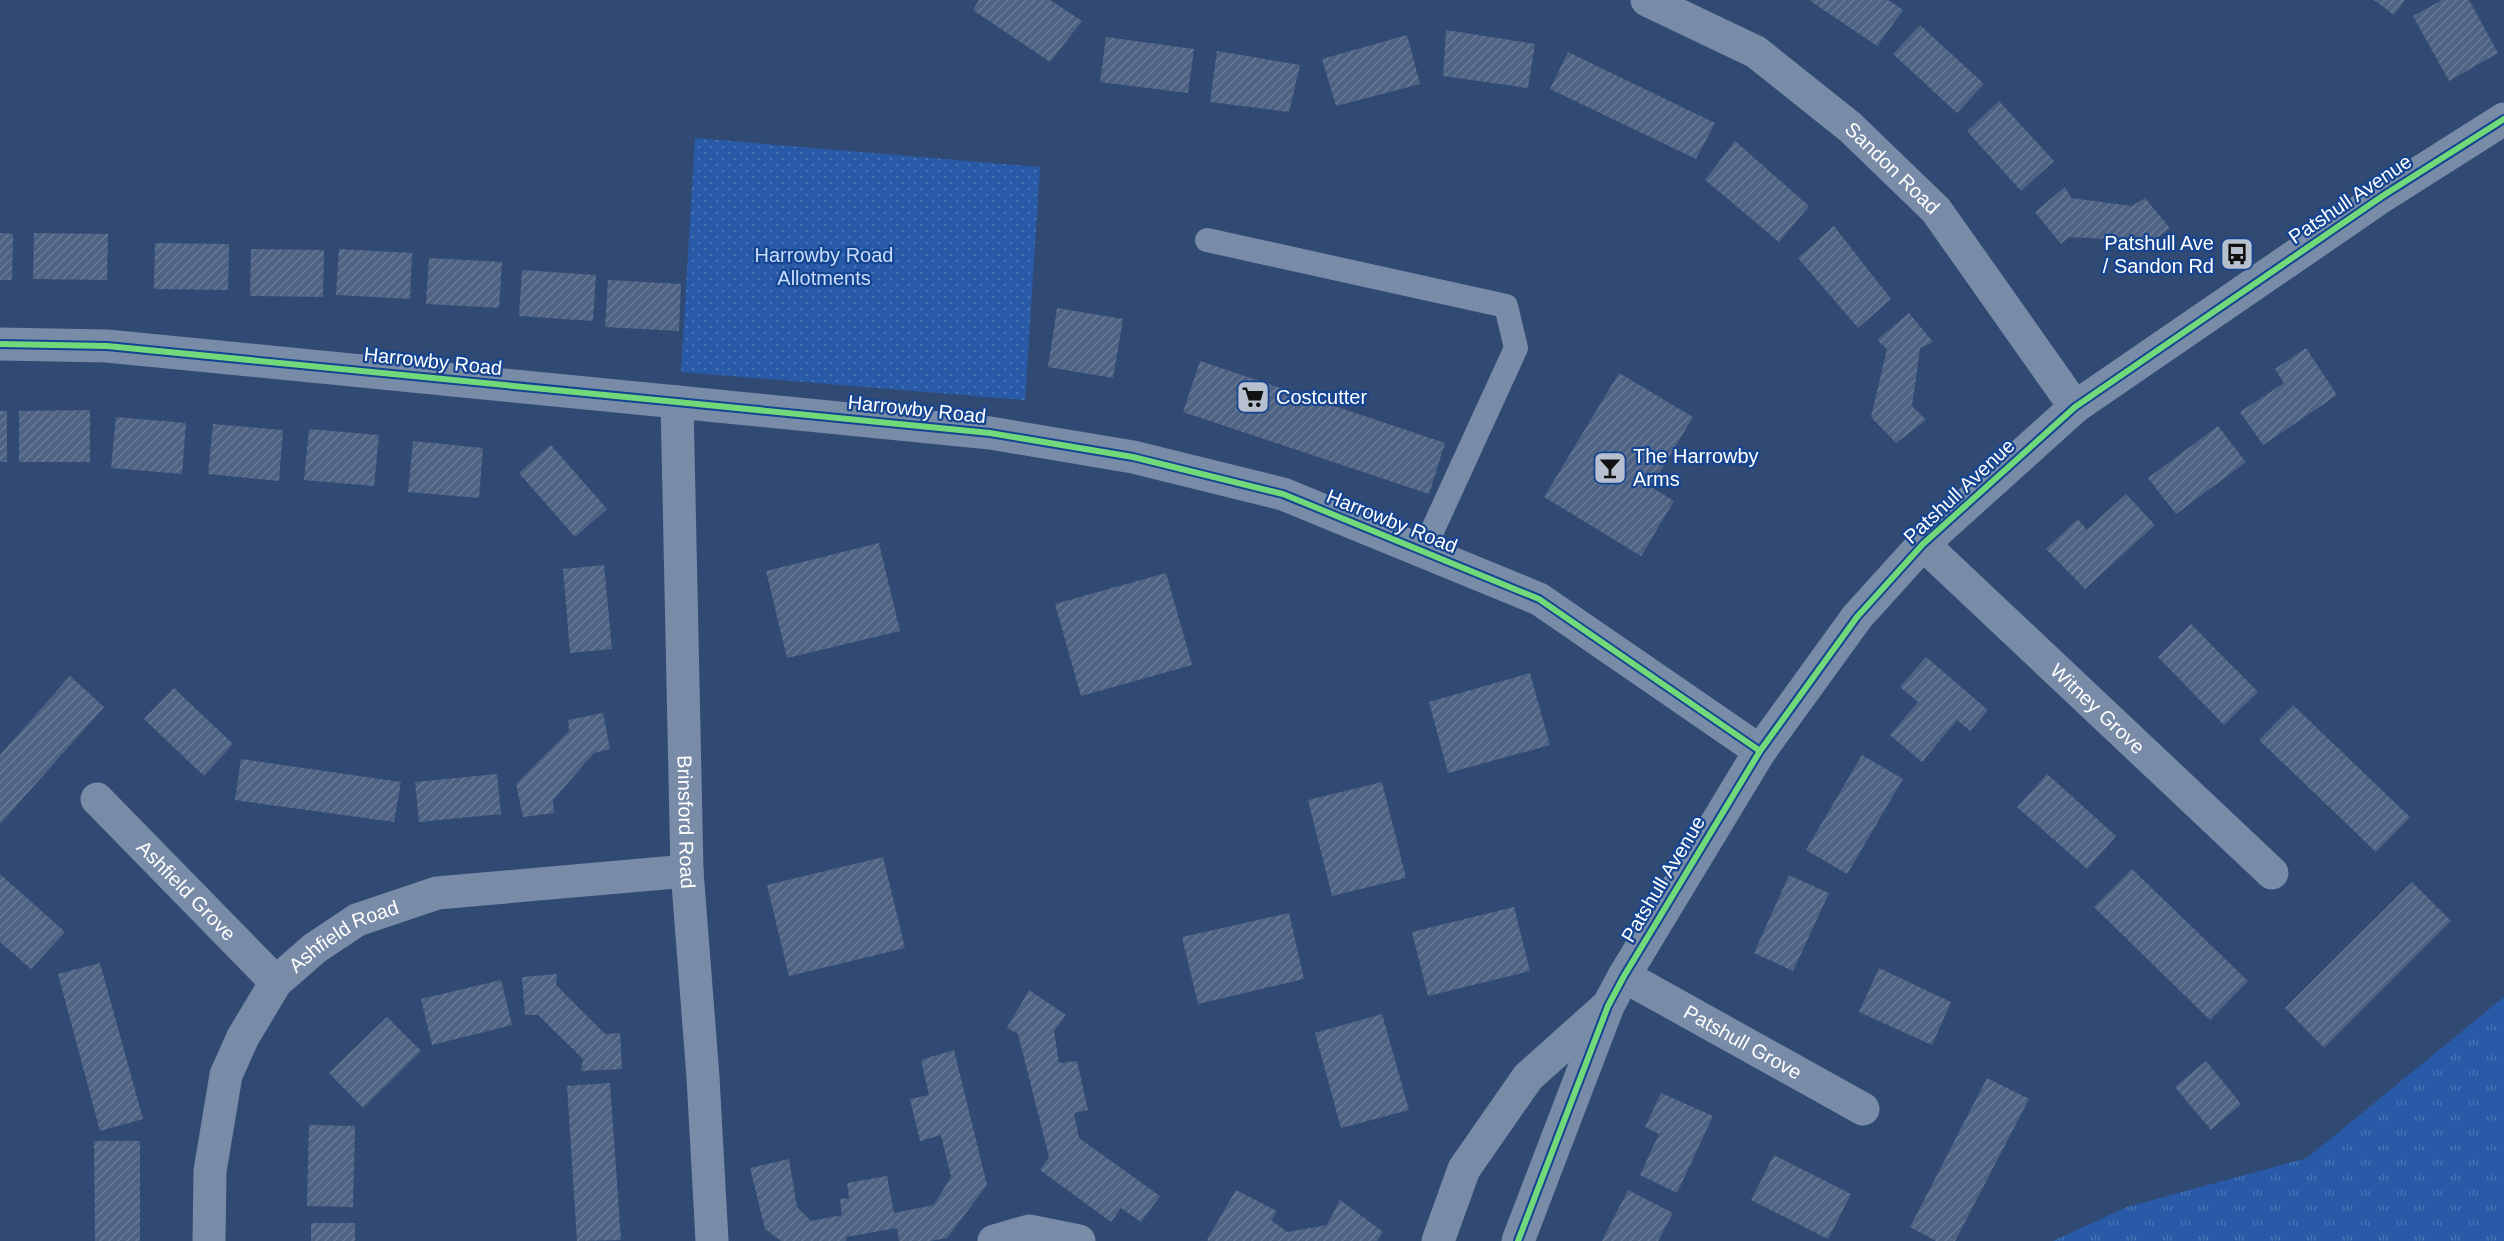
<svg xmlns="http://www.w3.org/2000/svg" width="2504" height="1241" viewBox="0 0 2504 1241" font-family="Helvetica,sans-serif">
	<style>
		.park { fill: url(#park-tufts) }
		.garden { fill: url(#garden-dots) }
		.building { fill: url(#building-hatch) }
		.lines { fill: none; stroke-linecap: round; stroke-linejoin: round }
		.service { stroke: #788ba7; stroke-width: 24 }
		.minor { stroke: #788ba7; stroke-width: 33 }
		.cycleway-casing { stroke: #154490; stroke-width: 10 }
		.cycleway { stroke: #71d979; stroke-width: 6 }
		.labels { text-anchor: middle; stroke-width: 4.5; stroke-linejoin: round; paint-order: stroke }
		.street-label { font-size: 20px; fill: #fff; stroke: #154490 }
		.poi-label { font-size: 20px; fill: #fff; stroke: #154490; text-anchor: start }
		.park-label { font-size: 20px; fill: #c8ddfc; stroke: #154490 }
	</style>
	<defs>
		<pattern id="park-tufts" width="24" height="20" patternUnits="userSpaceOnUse" patternTransform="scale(1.5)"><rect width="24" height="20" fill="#285aa7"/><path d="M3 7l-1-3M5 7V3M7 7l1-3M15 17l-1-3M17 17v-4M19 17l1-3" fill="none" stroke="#4873b4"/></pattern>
		<pattern id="garden-dots" width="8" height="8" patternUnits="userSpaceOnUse" patternTransform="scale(1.5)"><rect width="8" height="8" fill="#285aa7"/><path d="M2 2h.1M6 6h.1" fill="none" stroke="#4873b4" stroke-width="1.8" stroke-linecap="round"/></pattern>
		<pattern id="building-hatch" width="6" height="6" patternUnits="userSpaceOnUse" patternTransform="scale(1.5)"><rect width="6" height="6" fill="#4e6284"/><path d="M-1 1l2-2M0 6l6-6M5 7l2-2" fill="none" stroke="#697a96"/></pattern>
	</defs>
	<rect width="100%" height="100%" fill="#314a74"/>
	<!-- park -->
	<path class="park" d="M 2504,997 L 2504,1241 L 2053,1241 L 2127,1207 L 2307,1158 Z"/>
	<!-- garden -->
	<path class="garden" d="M 695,138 L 1040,167 L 1025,400 L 681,372 Z"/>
	<!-- building -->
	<path class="building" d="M 979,0 L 1050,0 L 1082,21 L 1050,62 L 973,10 Z
		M 1809,0 L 1888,0 L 1903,10 L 1877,46 Z
		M 2374,0 L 2405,0 L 2394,15 Z
		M 2442,0 L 2469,0 L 2498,53 L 2449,81 L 2413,16 Z
		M 1920,25 L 1984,84 L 1957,113 L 1893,54 Z
		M 1446,30 L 1535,44 L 1528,88 L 1443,76 Z
		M 1407,35 L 1420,84 L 1336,106 L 1322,59 Z
		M 1106,37 L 1194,49 L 1188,93 L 1100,82 Z
		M 1217,51 L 1300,65 L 1289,112 L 1210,102 Z
		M 1568,52 L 1715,123 L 1696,159 L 1550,89 Z
		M 1999,101 L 2054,161 L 2021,191 L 1967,131 Z
		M 1735,141 L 1809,206 L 1779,242 L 1705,180 Z
		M 2065,187 L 2071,198 L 2132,206 L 2145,198 L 2170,228 L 2137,253 L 2125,240 L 2069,237 L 2061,244 L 2035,212 Z
		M 1834,226 L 1891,299 L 1858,328 L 1798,258 Z
		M 0,233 L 13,234 L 12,280 L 0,280 Z
		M 34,233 L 108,234 L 107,280 L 33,279 Z
		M 155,243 L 229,244 L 228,290 L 154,289 Z
		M 251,249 L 324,250 L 323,297 L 250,296 Z
		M 339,249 L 412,253 L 410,299 L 336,295 Z
		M 429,258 L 502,262 L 499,308 L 426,304 Z
		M 522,270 L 596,275 L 593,321 L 519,316 Z
		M 608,280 L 681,284 L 679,331 L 605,327 Z
		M 1057,308 L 1123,319 L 1113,378 L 1048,367 Z
		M 1909,313 L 1933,342 L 1920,348 L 1912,406 L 1926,420 L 1896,443 L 1871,417 L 1887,349 L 1877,340 Z
		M 2306,348 L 2337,395 L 2263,445 L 2240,412 L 2284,383 L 2275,369 Z
		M 1200,361 L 1445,443 L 1429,494 L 1183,412 Z
		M 1619,373 L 1693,417 L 1651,487 L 1674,501 L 1641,556 L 1544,497 Z
		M 90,410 L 90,462 L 19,462 L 19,411 Z
		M 0,411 L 7,411 L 7,462 L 0,462 Z
		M 116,417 L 186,423 L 182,474 L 111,468 Z
		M 213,424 L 283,430 L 279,481 L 208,474 Z
		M 2218,426 L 2246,462 L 2176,514 L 2148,478 Z
		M 309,429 L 379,435 L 374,486 L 304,480 Z
		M 413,441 L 483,448 L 479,498 L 408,492 Z
		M 551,445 L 607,509 L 575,537 L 519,473 Z
		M 2126,494 L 2155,525 L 2085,589 L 2046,549 L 2078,519 L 2087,530 Z
		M 879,543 L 900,631 L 787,658 L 766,571 Z
		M 604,565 L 612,649 L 570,653 L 563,569 Z
		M 1166,573 L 1192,665 L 1081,696 L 1055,604 Z
		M 2191,624 L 2258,692 L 2224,725 L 2158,657 Z
		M 1926,657 L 1988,710 L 1970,731 L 1957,720 L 1922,762 L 1890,735 L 1918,702 L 1900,687 Z
		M 1530,673 L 1550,745 L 1448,773 L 1429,702 Z
		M 70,676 L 104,707 L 0,824 L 0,755 Z
		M 174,688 L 233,744 L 204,776 L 144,719 Z
		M 2293,705 L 2410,817 L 2376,852 L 2259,740 Z
		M 603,713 L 610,749 L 594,753 L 553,800 L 554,813 L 523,817 L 516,784 L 569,731 L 568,720 Z
		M 1862,755 L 1903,779 L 1847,874 L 1806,850 Z
		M 241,759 L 401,782 L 394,822 L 235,800 Z
		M 497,774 L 501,814 L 419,822 L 415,782 Z
		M 2047,774 L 2116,836 L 2087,869 L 2017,807 Z
		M 1382,782 L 1406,878 L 1332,896 L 1308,800 Z
		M 883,857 L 905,948 L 789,976 L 767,885 Z
		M 2132,869 L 2248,981 L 2210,1020 L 2094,907 Z
		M 0,874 L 65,932 L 31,969 L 0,942 Z
		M 1789,875 L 1829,893 L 1793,971 L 1754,953 Z
		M 2412,882 L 2451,921 L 2324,1048 L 2285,1008 Z
		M 1514,907 L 1530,971 L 1428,996 L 1412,932 Z
		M 1289,913 L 1304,979 L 1198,1004 L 1182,937 Z
		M 100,963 L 143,1119 L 100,1131 L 58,974 Z
		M 1879,968 L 1951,1002 L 1932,1045 L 1859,1012 Z
		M 557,974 L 556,985 L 605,1034 L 620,1033 L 622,1069 L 581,1071 L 583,1059 L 538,1015 L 525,1015 L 522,977 Z
		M 501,980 L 512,1025 L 432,1045 L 421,999 Z
		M 1029,990 L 1066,1015 L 1054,1031 L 1059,1063 L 1077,1061 L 1088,1110 L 1074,1113 L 1079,1138 L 1160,1196 L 1141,1222 L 1121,1208 L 1111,1222 L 1040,1170 L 1049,1157 L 1018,1034 L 1007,1028 Z
		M 1382,1014 L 1409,1110 L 1341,1128 L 1315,1033 Z
		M 387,1017 L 421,1051 L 363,1108 L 329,1073 Z
		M 954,1050 L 987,1185 L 947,1238 L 930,1241 L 899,1241 L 897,1228 L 846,1237 L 846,1241 L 781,1241 L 765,1229 L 750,1168 L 789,1159 L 797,1207 L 811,1221 L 842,1215 L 840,1199 L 849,1198 L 847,1183 L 887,1176 L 894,1213 L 934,1205 L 951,1177 L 941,1135 L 920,1141 L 910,1099 L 929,1095 L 921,1060 Z
		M 2206,1061 L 2241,1104 L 2211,1130 L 2175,1087 Z
		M 1987,1078 L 2029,1099 L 1955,1241 L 1936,1241 L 1910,1227 Z
		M 610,1083 L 621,1240 L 577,1241 L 567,1086 Z
		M 1661,1093 L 1713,1116 L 1677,1193 L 1640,1175 L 1659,1134 L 1645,1127 Z
		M 309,1125 L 355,1126 L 353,1207 L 307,1206 Z
		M 94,1141 L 140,1141 L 140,1241 L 95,1241 Z
		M 1774,1155 L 1851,1194 L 1828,1239 L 1751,1200 Z
		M 1236,1190 L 1277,1211 L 1271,1220 L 1287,1232 L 1327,1225 L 1340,1200 L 1383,1232 L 1377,1241 L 1209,1241 L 1207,1240 Z
		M 1628,1190 L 1673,1213 L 1658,1241 L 1602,1241 Z
		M 311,1223 L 355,1223 L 355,1241 L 311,1241 Z"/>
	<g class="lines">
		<!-- service -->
		<path class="service" d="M 1207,240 L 1506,306 L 1516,348 L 1423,551"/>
		<!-- minor -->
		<g class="minor">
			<path id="s1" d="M 1647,0 L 1756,52 L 1850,127 L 1936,210 L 2075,407"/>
			<path d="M 0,344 L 107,346 L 677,402 L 990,433 L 1133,457 L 1283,494 L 1539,599 L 1760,751"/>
			<path id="s2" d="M 677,402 L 687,871 L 703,1077 L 712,1241"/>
			<path id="s3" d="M 1923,544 L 2272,873"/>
			<path id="s4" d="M 97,799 L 276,982"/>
			<path id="s5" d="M 1624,976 L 1863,1109"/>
			<path id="s6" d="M 209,1241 L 210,1171 L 226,1075 L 243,1037 L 276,982 L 315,948 L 357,920 L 437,893 L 687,871"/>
			<path d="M 994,1241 L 1029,1231 L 1079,1241"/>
			<path d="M 1438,1241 L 1464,1169 L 1528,1077 L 1604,1009"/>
			<path d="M 1518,1241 L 1608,1006 L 1624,976 L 1760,751 L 1857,617 L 1923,544 L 2075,407 L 2384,195 L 2504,119"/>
		</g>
		<!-- cycleway casing -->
		<g class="cycleway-casing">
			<path id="cycleway" d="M 0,344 L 107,346 L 677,402 L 990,433 L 1133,457 L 1283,494 L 1539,599 L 1760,751
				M 1518,1241 L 1608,1006 L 1624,976 L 1760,751 L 1857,617 L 1923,544 L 2075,407 L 2384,195 L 2504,119"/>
		</g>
		<!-- cycleway -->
		<use href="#cycleway" class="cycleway"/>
	</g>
	<!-- icons -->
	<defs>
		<g id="bus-square" transform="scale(1.725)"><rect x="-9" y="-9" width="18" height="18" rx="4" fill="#b7c0ce" stroke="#154490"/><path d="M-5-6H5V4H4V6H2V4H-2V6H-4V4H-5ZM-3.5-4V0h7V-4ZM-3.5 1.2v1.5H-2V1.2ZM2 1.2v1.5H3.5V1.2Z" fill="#111"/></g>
		<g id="supermarket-square" transform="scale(1.725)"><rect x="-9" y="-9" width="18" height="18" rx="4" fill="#b7c0ce" stroke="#154490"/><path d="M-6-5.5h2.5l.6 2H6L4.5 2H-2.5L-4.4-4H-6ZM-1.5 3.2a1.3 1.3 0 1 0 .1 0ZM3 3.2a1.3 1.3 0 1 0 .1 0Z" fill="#111"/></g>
		<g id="bar-square" transform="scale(1.725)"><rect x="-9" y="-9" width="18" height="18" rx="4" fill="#b7c0ce" stroke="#154490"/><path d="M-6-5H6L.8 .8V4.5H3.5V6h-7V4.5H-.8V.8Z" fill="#111"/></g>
	</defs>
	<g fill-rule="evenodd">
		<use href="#bus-square" x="2237" y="254"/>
		<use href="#supermarket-square" x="1253" y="397"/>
		<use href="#bar-square" x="1610" y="468"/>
	</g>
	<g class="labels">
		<!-- street labels -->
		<g class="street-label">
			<text dy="7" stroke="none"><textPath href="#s1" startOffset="300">Sandon Road</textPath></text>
			<text transform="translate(2350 199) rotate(-34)" y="7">Patshull Avenue</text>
			<text transform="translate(433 361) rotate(6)" y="7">Harrowby Road</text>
			<text transform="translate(917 409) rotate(6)" y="7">Harrowby Road</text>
			<text transform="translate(1959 491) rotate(-43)" y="7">Patshull Avenue</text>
			<text transform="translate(1392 521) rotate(22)" y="7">Harrowby Road</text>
			<text dy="7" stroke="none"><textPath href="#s3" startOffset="240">Witney Grove</textPath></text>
			<text dy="7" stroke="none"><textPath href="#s2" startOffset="420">Brinsford Road</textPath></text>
			<text transform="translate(1663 879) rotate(-59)" y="7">Patshull Avenue</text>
			<text dy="7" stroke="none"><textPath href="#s4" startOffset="128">Ashfield Grove</textPath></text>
			<text dy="7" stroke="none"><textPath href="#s6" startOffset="356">Ashfield Road</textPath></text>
			<text dy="7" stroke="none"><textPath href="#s5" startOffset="136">Patshull Grove</textPath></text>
		</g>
		<!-- poi labels -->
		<g class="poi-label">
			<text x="2214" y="250" text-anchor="end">Patshull Ave<tspan x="2214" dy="23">/ Sandon Rd</tspan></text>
			<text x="1276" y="404">Costcutter</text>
			<text x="1633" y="463">The Harrowby<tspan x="1633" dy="23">Arms</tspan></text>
		</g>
		<!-- park labels -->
		<g class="park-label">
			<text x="824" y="262">Harrowby Road<tspan x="824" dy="23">Allotments</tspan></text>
		</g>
	</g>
</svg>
